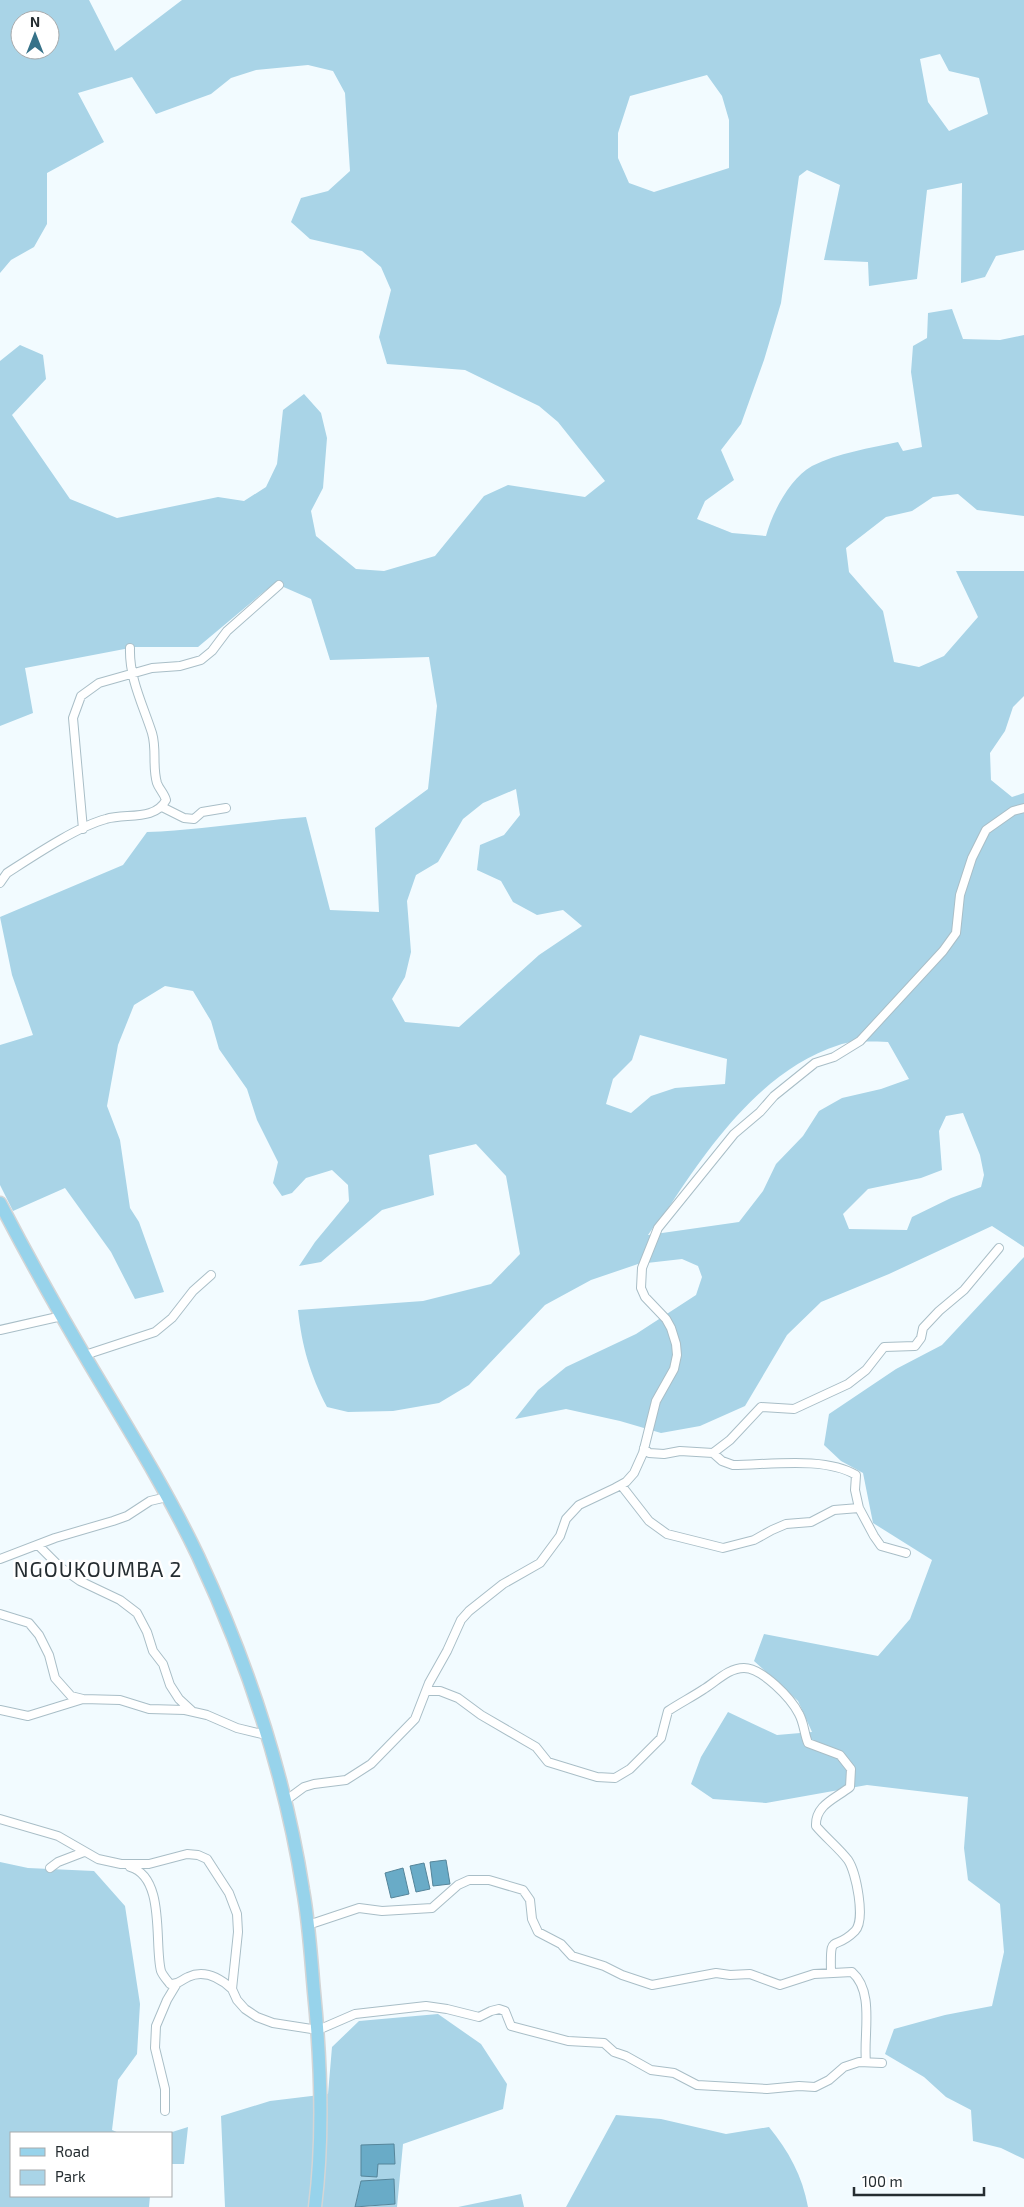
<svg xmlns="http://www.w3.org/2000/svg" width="1024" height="2207" viewBox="0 0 1024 2207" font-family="'Exo 2',sans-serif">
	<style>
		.green { fill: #a9d4e7; fill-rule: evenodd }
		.water { fill: #69abc7; stroke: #55859a }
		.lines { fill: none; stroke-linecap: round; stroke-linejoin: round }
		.minor-casing { stroke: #a9bec7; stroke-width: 10 }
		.primary-casing { stroke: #d3d5d6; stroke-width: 15 }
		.minor { stroke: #fff; stroke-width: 8 }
		.primary { stroke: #97d3eb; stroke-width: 12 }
		.labels { text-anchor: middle; stroke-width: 5; stroke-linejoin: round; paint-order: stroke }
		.quarter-label { font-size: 21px; letter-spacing: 1px; fill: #252d31; stroke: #fff }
	</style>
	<rect width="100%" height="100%" fill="#f2fbff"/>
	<!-- green -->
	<path class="green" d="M 0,0 L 89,0 L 115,51 L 182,0 L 1024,0 L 1024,250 L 996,256 L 985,277 L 961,283 L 962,183 L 927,190 L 917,279 L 869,286 L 868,262 L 824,260 L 840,185 L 807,170 L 799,176 L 781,303 L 764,360 L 741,424 L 721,450 L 734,480 L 705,501 L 697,519 L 732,533 L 766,536 C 772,513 790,478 812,466 C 838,453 870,448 898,442 L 903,451 L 922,447 L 911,372 L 913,346 L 927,338 L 928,313 L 952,309 L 963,339 L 1000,340 L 1024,335 L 1024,516 L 977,510 L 958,494 L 933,497 L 912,511 L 886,517 L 846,548 L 849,572 L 883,611 L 894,662 L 919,667 L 944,656 L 978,617 L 956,571 L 1024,571 L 1024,696 L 1013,707 L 1005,731 L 990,753 L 991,780 L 1012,797 L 1024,793 L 1024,1247 L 992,1226 L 889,1274 L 821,1302 L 787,1335 L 745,1406 L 700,1426 L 661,1433 L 620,1421 L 566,1409 L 515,1419 L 538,1390 L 566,1367 L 636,1334 L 696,1295 L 702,1277 L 698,1266 L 682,1259 L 638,1264 L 591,1280 L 545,1305 L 469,1385 L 439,1403 L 393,1411 L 348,1412 L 327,1407 C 310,1374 302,1347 298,1310 L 423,1301 L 491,1284 L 520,1254 L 506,1176 L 476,1144 L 429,1155 L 434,1195 L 382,1210 L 321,1262 L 299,1266 L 315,1242 L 349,1201 L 348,1185 L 332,1170 L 306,1178 L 292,1193 L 282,1196 L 273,1183 L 278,1162 L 257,1120 L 247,1089 L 219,1049 L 211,1021 L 193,991 L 165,986 L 134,1005 L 118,1045 L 107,1106 L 120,1140 L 130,1208 L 139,1222 L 164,1292 L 135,1299 L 111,1252 L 65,1188 L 13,1211 L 0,1185 L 0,1045 L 33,1035 L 12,975 L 0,917 L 123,865 L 147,832 C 201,830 253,821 306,817 L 330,910 L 379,912 L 375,828 L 428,789 L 437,706 L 429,657 L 330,660 L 311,599 L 279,585 L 266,590 L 198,647 L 135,647 L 25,668 L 33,713 L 0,726 L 0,361 L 20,345 L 43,355 L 46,379 L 12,415 L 70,499 L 117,518 L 218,497 L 244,501 L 266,487 L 277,464 L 283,410 L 304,394 L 321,413 L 327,438 L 323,488 L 311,511 L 316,536 L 356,569 L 384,571 L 435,556 L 484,496 L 508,485 L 585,497 L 605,481 L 558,422 L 539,406 L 465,370 L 387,364 L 379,337 L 391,290 L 381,267 L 362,251 L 310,239 L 291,222 L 301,198 L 328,191 L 350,171 L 345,93 L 333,71 L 308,65 L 256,70 L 231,78 L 211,94 L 156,114 L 132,77 L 78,93 L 104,142 L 47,173 L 47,224 L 34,247 L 11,260 L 0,273 ZM 20,20 L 50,20 L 50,50 L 20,50 ZM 940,54 L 949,71 L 979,78 L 988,114 L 949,131 L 928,102 L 920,59 ZM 707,75 L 722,96 L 729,120 L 729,168 L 654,192 L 629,183 L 618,158 L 618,133 L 630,96 ZM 516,789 L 520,815 L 504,835 L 480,845 L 477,870 L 501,881 L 513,902 L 537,915 L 563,910 L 582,926 L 539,955 L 459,1027 L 405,1022 L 392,999 L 405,977 L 411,952 L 407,901 L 416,875 L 438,862 L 463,819 L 483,803 ZM 640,1035 L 727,1059 L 725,1084 L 675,1088 L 651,1096 L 631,1113 L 606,1104 L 613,1079 L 632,1060 ZM 888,1042 L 909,1079 L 881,1089 L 842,1098 L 819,1111 L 803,1136 L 776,1164 L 763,1191 L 739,1222 L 648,1235 C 655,1224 664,1215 671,1204 C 712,1142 764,1069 839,1045 C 853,1040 873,1042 888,1042 ZM 963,1113 L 980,1155 L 984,1175 L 981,1187 L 951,1198 L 912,1217 L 907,1230 L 849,1229 L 843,1214 L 868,1189 L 921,1178 L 942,1170 L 939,1131 L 946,1116 Z
		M 1024,1257 L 1024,2159 L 1001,2148 L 973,2141 L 971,2110 L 946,2097 L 924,2077 L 885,2054 L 894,2029 L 945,2015 L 992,2006 L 1004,1952 L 1000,1904 L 968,1880 L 964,1848 L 968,1797 L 867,1785 L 766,1803 L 713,1799 L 691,1784 L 701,1757 L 728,1712 L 777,1735 L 812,1732 L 798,1701 L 754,1661 L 764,1634 L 878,1656 L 910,1619 L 932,1560 L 873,1523 L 863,1473 L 841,1461 L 824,1445 L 829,1414 L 896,1369 L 942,1345 Z
		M 0,1862 L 28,1868 L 94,1871 L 125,1906 L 140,2004 L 137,2054 L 118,2080 L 112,2130 L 119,2133 L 11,2133 L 11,2196 L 150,2196 L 149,2207 L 0,2207 Z
		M 438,2014 L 481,2044 L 507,2084 L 503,2109 L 403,2144 L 397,2207 L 365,2207 L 395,2204 L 394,2179 L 361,2181 L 355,2207 L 225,2207 L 221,2116 L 270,2101 L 328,2094 L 332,2047 L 359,2021 ZM 394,2144 L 395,2164 L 378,2164 Z
		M 616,2115 L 661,2119 L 726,2134 L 769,2127 C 789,2152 802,2175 808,2207 L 566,2207 Z
		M 188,2127 L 184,2164 L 171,2164 L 171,2133 L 169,2133 Z
		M 521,2194 L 524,2207 L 458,2207 Z"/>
	<!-- water -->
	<path class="water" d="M 446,1860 L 450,1884 L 433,1886 L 430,1862 Z
		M 424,1863 L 430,1889 L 416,1892 L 410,1866 Z
		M 403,1868 L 409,1894 L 391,1898 L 385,1873 Z
		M 394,2144 L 395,2164 L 378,2164 L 377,2177 L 361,2176 L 361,2145 Z
		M 394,2179 L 395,2204 L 355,2207 L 361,2181 Z"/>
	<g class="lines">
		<!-- minor casing -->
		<g class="minor-casing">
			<path id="minor" d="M 162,807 L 184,818 L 194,819 L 202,812 L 226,808
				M 83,829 L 73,718 L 81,696 L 99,683 L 152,668 L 180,666 L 201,660 L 212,651 L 227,631 L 279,585
				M 0,883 L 7,873 C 32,857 78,826 106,819 C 126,813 155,821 166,800 C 164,793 159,789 157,783 C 152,766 157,750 152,733 C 143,705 129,678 130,648
				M 0,1330 L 62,1316
				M 85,1355 L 155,1332 L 172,1318 L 193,1291 L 211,1275
				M 644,1448 L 649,1453 L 664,1454 L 680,1451 L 713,1453 L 730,1440 L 761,1407 L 794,1409 L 848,1384 L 866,1370 L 884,1347 L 915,1346 L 921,1338 L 923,1328 L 939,1311 L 964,1290 L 999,1248
				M 713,1453 L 722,1461 L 733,1465 C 768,1465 825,1456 856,1475 L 855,1490 L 859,1508 L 874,1536 L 881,1546 L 906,1553
				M 621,1485 L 649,1521 L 667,1534 L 723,1548 L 754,1540 L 772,1530 L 786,1524 L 811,1522 L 834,1510 L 859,1508
				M 39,1546 L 60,1567 L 80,1581 L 120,1600 L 137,1613 L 147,1632 L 153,1651 L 163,1664 L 170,1685 L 179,1699 L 192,1711
				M 0,1559 L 55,1538 L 113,1521 L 127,1516 L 150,1501 L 167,1497
				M 0,1614 L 29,1623 L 39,1635 L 49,1655 L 55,1678 L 71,1696 L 83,1699 L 120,1700 L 149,1709 L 185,1710 L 207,1715 L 237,1728 L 266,1735
				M 426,1691 L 440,1691 L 458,1698 L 481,1715 L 536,1747 L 548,1762 L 597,1777 L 615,1778 L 630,1769 L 661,1738 L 668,1711 C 680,1703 692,1697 704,1689 C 716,1682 728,1668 744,1668 C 762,1668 791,1698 799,1714 C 804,1723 804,1733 808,1743 L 840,1755 L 851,1769 L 850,1787 C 835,1799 815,1805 816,1826 C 826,1838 839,1848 848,1860 C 856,1872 866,1920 855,1931 C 833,1953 830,1930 831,1972
				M 0,1710 L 28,1716 L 83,1699
				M 285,1801 L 304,1787 L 314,1784 L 346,1780 L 371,1764 L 415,1719 L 429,1683 L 447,1651 L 461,1620 L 469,1611 L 503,1584 L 540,1563 L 560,1536 L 566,1519 L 579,1505 L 615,1488 L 626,1482 L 634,1473 L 643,1453 L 656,1401 L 674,1369 L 677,1355 L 676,1344 L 671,1328 L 666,1319 L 645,1297 L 641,1288 L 642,1268 L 658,1228 L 734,1134 L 760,1112 L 774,1096 L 815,1063 L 834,1057 L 860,1041 L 943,951 L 956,933 L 960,895 L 972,858 L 986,830 L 1013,811 L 1024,808
				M 0,1819 L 58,1836 L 98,1859 L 121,1864 L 149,1864 L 187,1854 L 198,1855 L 207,1859 L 229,1893 L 237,1914 L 238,1932 L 232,1989 L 237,2000 L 245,2009 L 257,2017 L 273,2023 L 318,2030 L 355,2014 L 426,2006 L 447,2009 L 479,2017 L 491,2011 L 499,2009 L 505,2011 L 511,2026 L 568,2041 L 604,2043 L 614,2052 L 626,2056 L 651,2070 L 674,2073 L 697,2085 L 767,2089 L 799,2086 L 815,2087 L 829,2080 L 844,2067 L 859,2062 L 882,2063
				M 130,1867 C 166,1877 154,1945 161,1971 C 163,1976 167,1980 170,1984 C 178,1985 181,1980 188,1977 C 205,1969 220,1978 232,1989
				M 50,1868 L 58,1862 L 84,1852
				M 308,1925 L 359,1908 L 382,1911 L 432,1908 L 458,1885 L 469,1880 L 489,1880 L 523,1890 L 530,1900 L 532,1919 L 538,1932 L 561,1944 L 572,1956 L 604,1966 L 622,1975 L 652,1985 L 716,1973 L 730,1975 L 750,1974 L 780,1985 L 814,1974 L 852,1972 C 875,1992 863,2035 866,2062
				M 165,2111 L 165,2089 L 155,2048 L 156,2026 L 167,2000 L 176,1985"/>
		</g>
		<!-- primary casing -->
		<g class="primary-casing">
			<path id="primary" d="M 0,1203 C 29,1259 60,1314 92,1368 C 129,1430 167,1491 198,1556 C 247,1661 285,1775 303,1890 C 309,1923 311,1958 314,1992 C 321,2063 324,2136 315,2207"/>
		</g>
		<!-- minor -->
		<use href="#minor" class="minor"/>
		<!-- primary -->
		<use href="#primary" class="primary"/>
	</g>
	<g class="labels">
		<!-- quarter labels -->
		<g class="quarter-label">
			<text x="98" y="1577">NGOUKOUMBA 2</text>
		</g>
	</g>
	<!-- legend -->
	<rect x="10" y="2132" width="162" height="65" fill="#ffffff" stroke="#a8abad"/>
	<rect x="20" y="2148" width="25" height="8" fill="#97d3eb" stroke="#a8abad"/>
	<text x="55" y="2157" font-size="15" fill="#252d31">Road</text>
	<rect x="20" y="2170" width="25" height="15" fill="#a9d4e7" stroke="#a8abad"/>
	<text x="55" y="2182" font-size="15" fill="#252d31">Park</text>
	<!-- north arrow -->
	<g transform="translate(35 35)"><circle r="24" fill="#ffffff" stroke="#a8abad"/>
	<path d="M0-4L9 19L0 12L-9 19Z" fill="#367289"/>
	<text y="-8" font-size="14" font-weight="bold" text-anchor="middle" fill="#252d31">N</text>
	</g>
	<!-- scale -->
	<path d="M854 2187v8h130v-8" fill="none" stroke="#252d31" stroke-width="2.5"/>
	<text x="862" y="2187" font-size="15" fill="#252d31" stroke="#ffffff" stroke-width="4" paint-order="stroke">100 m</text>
</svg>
